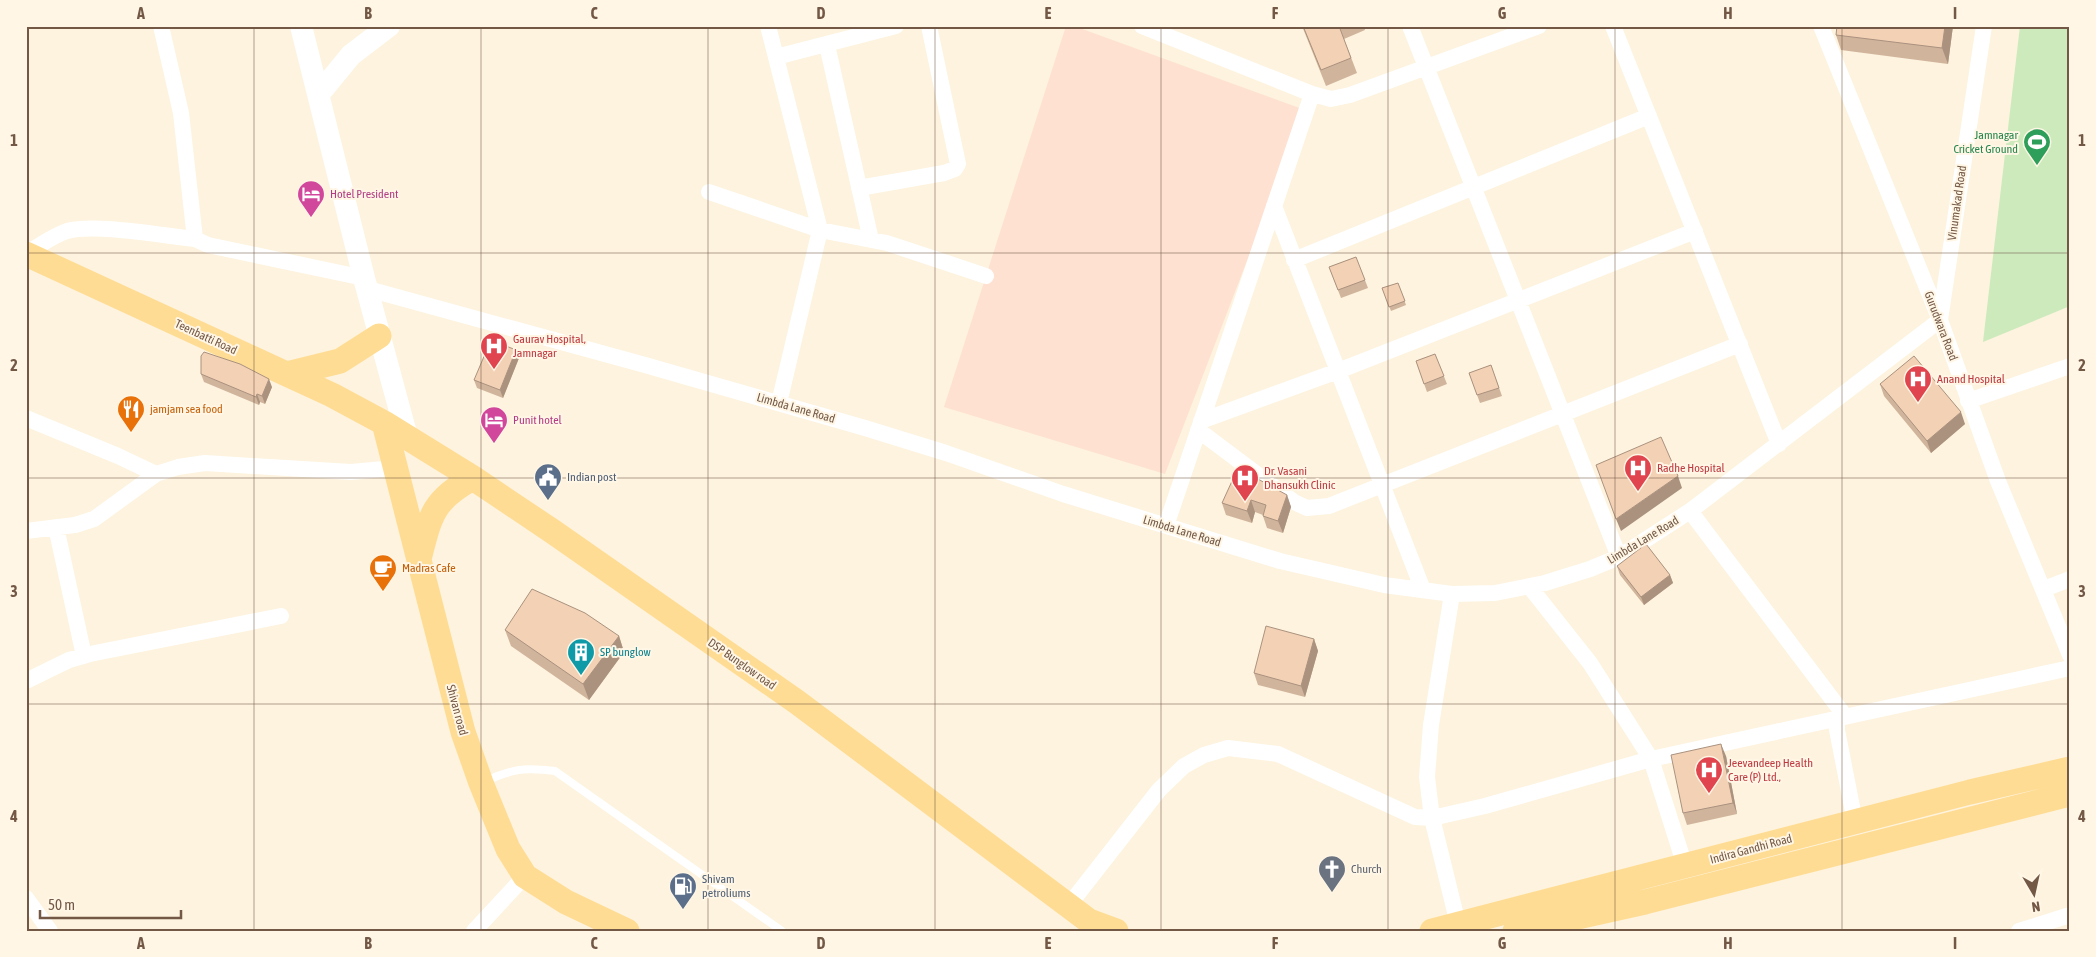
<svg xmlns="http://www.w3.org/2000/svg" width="2096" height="957" viewBox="0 0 2096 957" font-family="'Asap Condensed',sans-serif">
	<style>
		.commercial { fill: #fee1d1 }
		.green { fill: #cdeabd }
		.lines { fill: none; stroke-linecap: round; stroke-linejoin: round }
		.service { stroke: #fff; stroke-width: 8 }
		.minor { stroke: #fff; stroke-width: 16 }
		.secondary { stroke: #fff; stroke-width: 22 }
		.primary { stroke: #ffdc93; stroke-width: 25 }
		.wall { fill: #d1b49c }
		.shaded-wall { fill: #aa927f }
		.building { fill: #f3d1b5; stroke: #aa927f }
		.grid { fill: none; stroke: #735846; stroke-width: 1; stroke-opacity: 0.55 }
		.labels { text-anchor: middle; stroke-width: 4; stroke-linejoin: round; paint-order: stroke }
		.leisure-label { font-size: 12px; fill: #27864d; stroke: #fff6e5; text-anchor: end }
		.hotel-label { font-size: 12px; fill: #b23c85; stroke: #fff6e5; text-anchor: start }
		.street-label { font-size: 12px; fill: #735846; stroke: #fff6e5 }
		.health-label { font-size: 12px; fill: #be3a42; stroke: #fff6e5; text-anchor: start }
		.food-label { font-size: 12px; fill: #c56008; stroke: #fff6e5; text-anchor: start }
		.service-label { font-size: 12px; fill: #4e5e75; stroke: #fff6e5; text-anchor: start }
		.culture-label { font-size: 12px; fill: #0d838f; stroke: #fff6e5; text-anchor: start }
		.worship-label { font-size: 12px; fill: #5b616d; stroke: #fff6e5; text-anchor: start }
		.neatline { fill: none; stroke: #735846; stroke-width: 2 }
		.grid-label { font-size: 16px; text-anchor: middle; font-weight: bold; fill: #735846 }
	</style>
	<rect width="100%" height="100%" fill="#fdf3de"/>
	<!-- commercial -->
	<path class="commercial" d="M 1066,26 L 1074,26 L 1305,110 L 1165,474 L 944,407 Z"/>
	<!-- green -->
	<path class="green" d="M 2020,26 L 2070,26 L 2070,306 L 1983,342 Z"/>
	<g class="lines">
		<!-- service -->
		<path class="service" d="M 485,781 C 514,769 523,767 555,771 L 782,931"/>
		<!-- minor -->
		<path class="minor" d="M 161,26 L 181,113 L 195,239
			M 768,26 L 820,230 L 779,403
			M 1142,26 L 1312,94 L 1331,99 L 1350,95 L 1539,26
			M 1410,26 L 1619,557
			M 1613,26 L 1779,444
			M 1821,26 L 1940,320 L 1998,481 L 2070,655
			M 827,45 L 871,240
			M 776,57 L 896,26
			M 859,188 L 944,173 L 955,169 L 958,164 L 929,26
			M 709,192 L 820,230 L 887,243 L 986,276
			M 1274,206 L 1423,590
			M 26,254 C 39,246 52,236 67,231 C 95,223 164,236 195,239 L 208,245 L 364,278
			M 1294,260 L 1649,116
			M 368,289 L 645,365 L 865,428 L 946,453 L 1063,494 L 1280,561 L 1384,585 L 1452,594 L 1495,593 L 1545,583 L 1590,569 L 1619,557 L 1690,511 L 1940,320
			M 1940,320 L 1984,26
			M 1968,401 L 2070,366
			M 26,418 L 118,456 L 156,474
			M 1201,421 L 1338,371 L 1695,231
			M 1198,430 L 1294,502 L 1307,508 L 1329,506 L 1740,344
			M 1690,511 L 1845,716
			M 1166,526 L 1312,94
			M 56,527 L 84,656
			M 26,531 L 75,525 L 94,519 L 156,474 L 178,467 L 205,463 L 351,472 L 395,468
			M 1529,586 L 1590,663 L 1651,759 L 1685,866
			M 2044,589 L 2070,579
			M 1452,594 L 1431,725 L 1427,777 L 1432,818 L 1458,924
			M 26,681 L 69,660 L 90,654 L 281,616
			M 1837,718 L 1837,730 L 1855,822
			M 26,898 L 50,931
			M 1069,905 L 1159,790 L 1184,766 L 1204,755 L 1228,748 L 1278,754 L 1415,817 L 1432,818 L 1485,806 L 1651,759 L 2070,668
			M 474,931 L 525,876
			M 2019,931 L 2070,915"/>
		<!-- secondary -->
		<path class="secondary" d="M 301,26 L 364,278 L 407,437
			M 319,94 L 351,55 L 389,26"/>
		<!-- primary -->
		<path class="primary" d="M 26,254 L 332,395 L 384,423 L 473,478 L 552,531 L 797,702 L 1089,921 L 1116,931
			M 287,374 L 340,361 L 379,336
			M 384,423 L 463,732 L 481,783 L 508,849 L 525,876 L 566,902 L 627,931
			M 419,559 C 430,517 432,500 473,478
			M 1432,931 L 1970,792 L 2070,769
			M 1515,931 L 1645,902 L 2070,794"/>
	</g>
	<!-- wall -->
	<path class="wall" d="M 1302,26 L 1364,26 L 1365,30 L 1344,39 L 1357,73 L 1326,86 Z
		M 1837,26 L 1953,26 L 1948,64 L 1841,50 L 1836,35 Z
		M 1356,257 L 1368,288 L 1341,298 L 1329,267 Z
		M 1398,283 L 1406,305 L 1391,311 L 1382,288 Z
		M 1435,354 L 1447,384 L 1427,392 L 1416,361 Z
		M 519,358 L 503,398 L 477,388 L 474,380 Z
		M 1491,365 L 1502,396 L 1480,403 L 1469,373 Z
		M 201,374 L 272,387 L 265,404 L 260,402 L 259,405 L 204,382 Z
		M 1880,384 L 1965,424 L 1931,453 L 1884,396 Z
		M 1287,495 L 1291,507 L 1283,533 L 1267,528 L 1263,516 L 1263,515 L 1255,512 L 1252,523 L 1226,515 L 1222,503 Z
		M 1617,566 L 1670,575 L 1673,583 L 1644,605 L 1620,575 Z
		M 505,630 L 619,636 L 624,652 L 589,700 L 511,646 Z
		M 1314,639 L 1318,651 L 1305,697 L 1258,685 L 1254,673 Z
		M 1726,756 L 1737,814 L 1687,825 L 1683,813 Z"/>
	<!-- shaded-wall -->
	<path class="shaded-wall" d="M 1945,26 L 1953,26 L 1948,64 L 1942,48 Z
		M 516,350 L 519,358 L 503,398 L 500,390 Z
		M 269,379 L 272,387 L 265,404 L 262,396 Z
		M 257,394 L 260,402 L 259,405 L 256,397 Z
		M 1961,412 L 1965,424 L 1931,453 L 1927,441 Z
		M 1678,476 L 1682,488 L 1621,531 L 1616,519 Z
		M 1287,495 L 1291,507 L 1283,533 L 1278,521 Z
		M 1251,500 L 1255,512 L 1252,523 L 1247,511 Z
		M 1670,575 L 1673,583 L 1644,605 L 1641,597 Z
		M 619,636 L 624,652 L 589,700 L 583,684 Z
		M 1314,639 L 1318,651 L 1305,697 L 1301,686 Z
		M 1721,744 L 1726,756 L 1737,814 L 1733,803 Z"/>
	<!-- building -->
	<path class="building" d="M 1303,26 L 1339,26 L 1351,58 L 1321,70 Z
		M 1837,26 L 1945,26 L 1942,48 L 1836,35 Z
		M 1356,257 L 1365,280 L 1338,290 L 1329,267 Z
		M 1398,283 L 1405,301 L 1389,307 L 1382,288 Z
		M 491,340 L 516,350 L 500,390 L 474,380 Z
		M 204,352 L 240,364 L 269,379 L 262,396 L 257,394 L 256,397 L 201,374 L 201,356 Z
		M 1435,354 L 1444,376 L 1424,384 L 1416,361 Z
		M 1914,356 L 1961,412 L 1927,441 L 1880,384 Z
		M 1491,365 L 1499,388 L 1477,395 L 1469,373 Z
		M 1661,437 L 1678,476 L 1616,519 L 1596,465 Z
		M 1238,468 L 1287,495 L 1278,521 L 1263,516 L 1266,505 L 1251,500 L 1247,511 L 1222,503 Z
		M 1646,544 L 1670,575 L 1641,597 L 1617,566 Z
		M 532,589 L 585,613 L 619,636 L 583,684 L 505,630 Z
		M 1266,626 L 1314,639 L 1301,686 L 1254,673 Z
		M 1721,744 L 1733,803 L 1683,813 L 1671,755 Z"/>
	<!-- grid -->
	<path class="grid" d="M 254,26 L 254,931M 481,26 L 481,931M 708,26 L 708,931M 935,26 L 935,931M 1161,26 L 1161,931M 1388,26 L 1388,931M 1615,26 L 1615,931M 1842,26 L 1842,931M 26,253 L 2070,253M 26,478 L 2070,478M 26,704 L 2070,704"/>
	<!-- icons -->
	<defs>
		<g id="stadium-pin" transform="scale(1.4375)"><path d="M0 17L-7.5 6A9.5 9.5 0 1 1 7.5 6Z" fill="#2e9e5b" stroke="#fff6e5"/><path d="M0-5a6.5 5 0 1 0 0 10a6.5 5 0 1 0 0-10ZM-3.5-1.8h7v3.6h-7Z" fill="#fff"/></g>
		<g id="hotel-pin" transform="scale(1.4375)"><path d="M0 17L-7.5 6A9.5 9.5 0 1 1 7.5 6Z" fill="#d1479c" stroke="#fff6e5"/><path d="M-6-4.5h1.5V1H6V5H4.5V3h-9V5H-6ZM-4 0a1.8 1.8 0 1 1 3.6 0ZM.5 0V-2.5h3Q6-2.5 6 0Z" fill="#fff"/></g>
		<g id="hospital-pin" transform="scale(1.4375)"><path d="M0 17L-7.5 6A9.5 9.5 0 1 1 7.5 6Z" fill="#e0444e" stroke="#fff6e5"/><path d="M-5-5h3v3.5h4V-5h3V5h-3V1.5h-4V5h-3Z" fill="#fff"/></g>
		<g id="restaurant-pin" transform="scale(1.4375)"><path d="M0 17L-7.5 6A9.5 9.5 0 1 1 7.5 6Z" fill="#e8710a" stroke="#fff6e5"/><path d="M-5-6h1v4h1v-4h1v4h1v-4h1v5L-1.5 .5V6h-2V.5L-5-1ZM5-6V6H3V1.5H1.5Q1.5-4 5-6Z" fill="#fff"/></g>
		<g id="civic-pin" transform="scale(1.4375)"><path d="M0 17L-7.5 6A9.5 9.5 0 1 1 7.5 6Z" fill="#5c6f8a" stroke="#fff6e5"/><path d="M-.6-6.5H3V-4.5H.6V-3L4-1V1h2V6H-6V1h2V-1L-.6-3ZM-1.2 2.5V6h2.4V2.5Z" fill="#fff"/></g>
		<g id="cafe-pin" transform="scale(1.4375)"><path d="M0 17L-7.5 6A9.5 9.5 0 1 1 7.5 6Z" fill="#e8710a" stroke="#fff6e5"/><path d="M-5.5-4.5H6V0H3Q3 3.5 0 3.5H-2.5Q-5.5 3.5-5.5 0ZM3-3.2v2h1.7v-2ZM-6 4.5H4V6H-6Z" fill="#fff"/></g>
		<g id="building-pin" transform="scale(1.4375)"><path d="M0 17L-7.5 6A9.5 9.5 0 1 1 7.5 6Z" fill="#0f9aa8" stroke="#fff6e5"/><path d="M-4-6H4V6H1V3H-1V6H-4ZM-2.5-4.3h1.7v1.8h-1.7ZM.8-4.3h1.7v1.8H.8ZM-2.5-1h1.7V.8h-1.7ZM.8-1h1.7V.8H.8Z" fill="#fff"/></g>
		<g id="church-pin" transform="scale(1.4375)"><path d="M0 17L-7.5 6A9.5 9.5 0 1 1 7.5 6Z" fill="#6b7280" stroke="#fff6e5"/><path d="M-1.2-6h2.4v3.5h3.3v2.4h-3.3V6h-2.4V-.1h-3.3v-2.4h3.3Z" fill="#fff"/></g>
		<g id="fuel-pin" transform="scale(1.4375)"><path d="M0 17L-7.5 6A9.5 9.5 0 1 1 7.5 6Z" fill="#5c6f8a" stroke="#fff6e5"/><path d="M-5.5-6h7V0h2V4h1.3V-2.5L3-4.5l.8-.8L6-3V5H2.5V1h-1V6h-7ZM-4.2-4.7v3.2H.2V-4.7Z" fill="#fff"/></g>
	</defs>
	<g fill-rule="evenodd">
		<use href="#stadium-pin" x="2037" y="142"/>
		<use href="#hotel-pin" x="311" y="194"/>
		<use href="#hospital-pin" x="494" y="346"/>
		<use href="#hospital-pin" x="1918" y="379"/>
		<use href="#restaurant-pin" x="131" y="409"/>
		<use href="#hotel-pin" x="494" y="420"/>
		<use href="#hospital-pin" x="1638" y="468"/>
		<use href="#civic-pin" x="548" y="477"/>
		<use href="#hospital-pin" x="1245" y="478"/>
		<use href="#cafe-pin" x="383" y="568"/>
		<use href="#building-pin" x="581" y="652"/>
		<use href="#hospital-pin" x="1709" y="770"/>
		<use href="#church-pin" x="1332" y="869"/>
		<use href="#fuel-pin" x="683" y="886"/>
	</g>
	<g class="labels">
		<!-- leisure labels -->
		<g class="leisure-label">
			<text x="2018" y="139">Jamnagar<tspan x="2018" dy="14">Cricket Ground</tspan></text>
		</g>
		<!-- hotel labels -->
		<g class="hotel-label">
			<text x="330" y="198">Hotel President</text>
			<text x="513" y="424">Punit hotel</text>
		</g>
		<!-- street labels -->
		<g class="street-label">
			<text transform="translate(1957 203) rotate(-82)" y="4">Vinumakad Road</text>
			<text transform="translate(1941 326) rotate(69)" y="4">Gurudwara Road</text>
			<text transform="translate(206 337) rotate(25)" y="4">Teenbatti Road</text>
			<text transform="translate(796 408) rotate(16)" y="4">Limbda Lane Road</text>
			<text transform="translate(1182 531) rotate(17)" y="4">Limbda Lane Road</text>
			<text transform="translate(1643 540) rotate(-31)" y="4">Limbda Lane Road</text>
			<text transform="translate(742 664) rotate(35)" y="4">DSP Bunglow road</text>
			<text transform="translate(457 710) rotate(75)" y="4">Shivan road</text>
			<text transform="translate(1751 849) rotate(-15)" y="4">Indira Gandhi Road</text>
		</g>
		<!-- health labels -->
		<g class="health-label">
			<text x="513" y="343">Gaurav Hospital,<tspan x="513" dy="14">Jamnagar</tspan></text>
			<text x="1937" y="383">Anand Hospital</text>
			<text x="1657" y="472">Radhe Hospital</text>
			<text x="1264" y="475">Dr. Vasani<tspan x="1264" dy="14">Dhansukh Clinic</tspan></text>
			<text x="1728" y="767">Jeevandeep Health<tspan x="1728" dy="14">Care (P) Ltd.,</tspan></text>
		</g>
		<!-- food labels -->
		<g class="food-label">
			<text x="150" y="413">jamjam sea food</text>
			<text x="402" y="572">Madras Cafe</text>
		</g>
		<!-- service labels -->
		<g class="service-label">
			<text x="567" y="481">Indian post</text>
			<text x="702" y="883">Shivam<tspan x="702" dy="14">petroliums</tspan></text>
		</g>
		<!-- culture labels -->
		<g class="culture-label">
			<text x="600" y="656">SP bunglow</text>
		</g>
		<!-- worship labels -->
		<g class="worship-label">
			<text x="1351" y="873">Church</text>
		</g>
	</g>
	<!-- border -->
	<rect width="2096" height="957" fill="none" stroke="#fff6e5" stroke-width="55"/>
	<!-- north arrow -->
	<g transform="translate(2034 894) rotate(171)" stroke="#fff6e5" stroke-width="4" paint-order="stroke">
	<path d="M0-4L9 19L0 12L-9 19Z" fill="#735846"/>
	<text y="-8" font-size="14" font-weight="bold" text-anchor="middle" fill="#735846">N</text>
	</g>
	<!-- scale -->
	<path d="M40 910v8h141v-8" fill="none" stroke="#735846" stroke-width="2.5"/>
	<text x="48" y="910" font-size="15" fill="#735846" stroke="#fff6e5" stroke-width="4" paint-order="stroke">50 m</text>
	<rect x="28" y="28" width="2040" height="902" class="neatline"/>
	<g class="grid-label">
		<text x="141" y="19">A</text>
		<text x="368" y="19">B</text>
		<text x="594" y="19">C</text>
		<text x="821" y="19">D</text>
		<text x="1048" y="19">E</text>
		<text x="1275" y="19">F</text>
		<text x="1502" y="19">G</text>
		<text x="1728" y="19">H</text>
		<text x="1955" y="19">I</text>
		<text x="14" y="146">1</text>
		<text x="2082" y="146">1</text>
		<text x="14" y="371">2</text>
		<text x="2082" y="371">2</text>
		<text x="14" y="597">3</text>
		<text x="2082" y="597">3</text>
		<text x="14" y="822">4</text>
		<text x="2082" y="822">4</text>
		<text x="141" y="949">A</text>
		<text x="368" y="949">B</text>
		<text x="594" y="949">C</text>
		<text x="821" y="949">D</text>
		<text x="1048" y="949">E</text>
		<text x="1275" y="949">F</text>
		<text x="1502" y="949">G</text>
		<text x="1728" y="949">H</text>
		<text x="1955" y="949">I</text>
	</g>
</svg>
